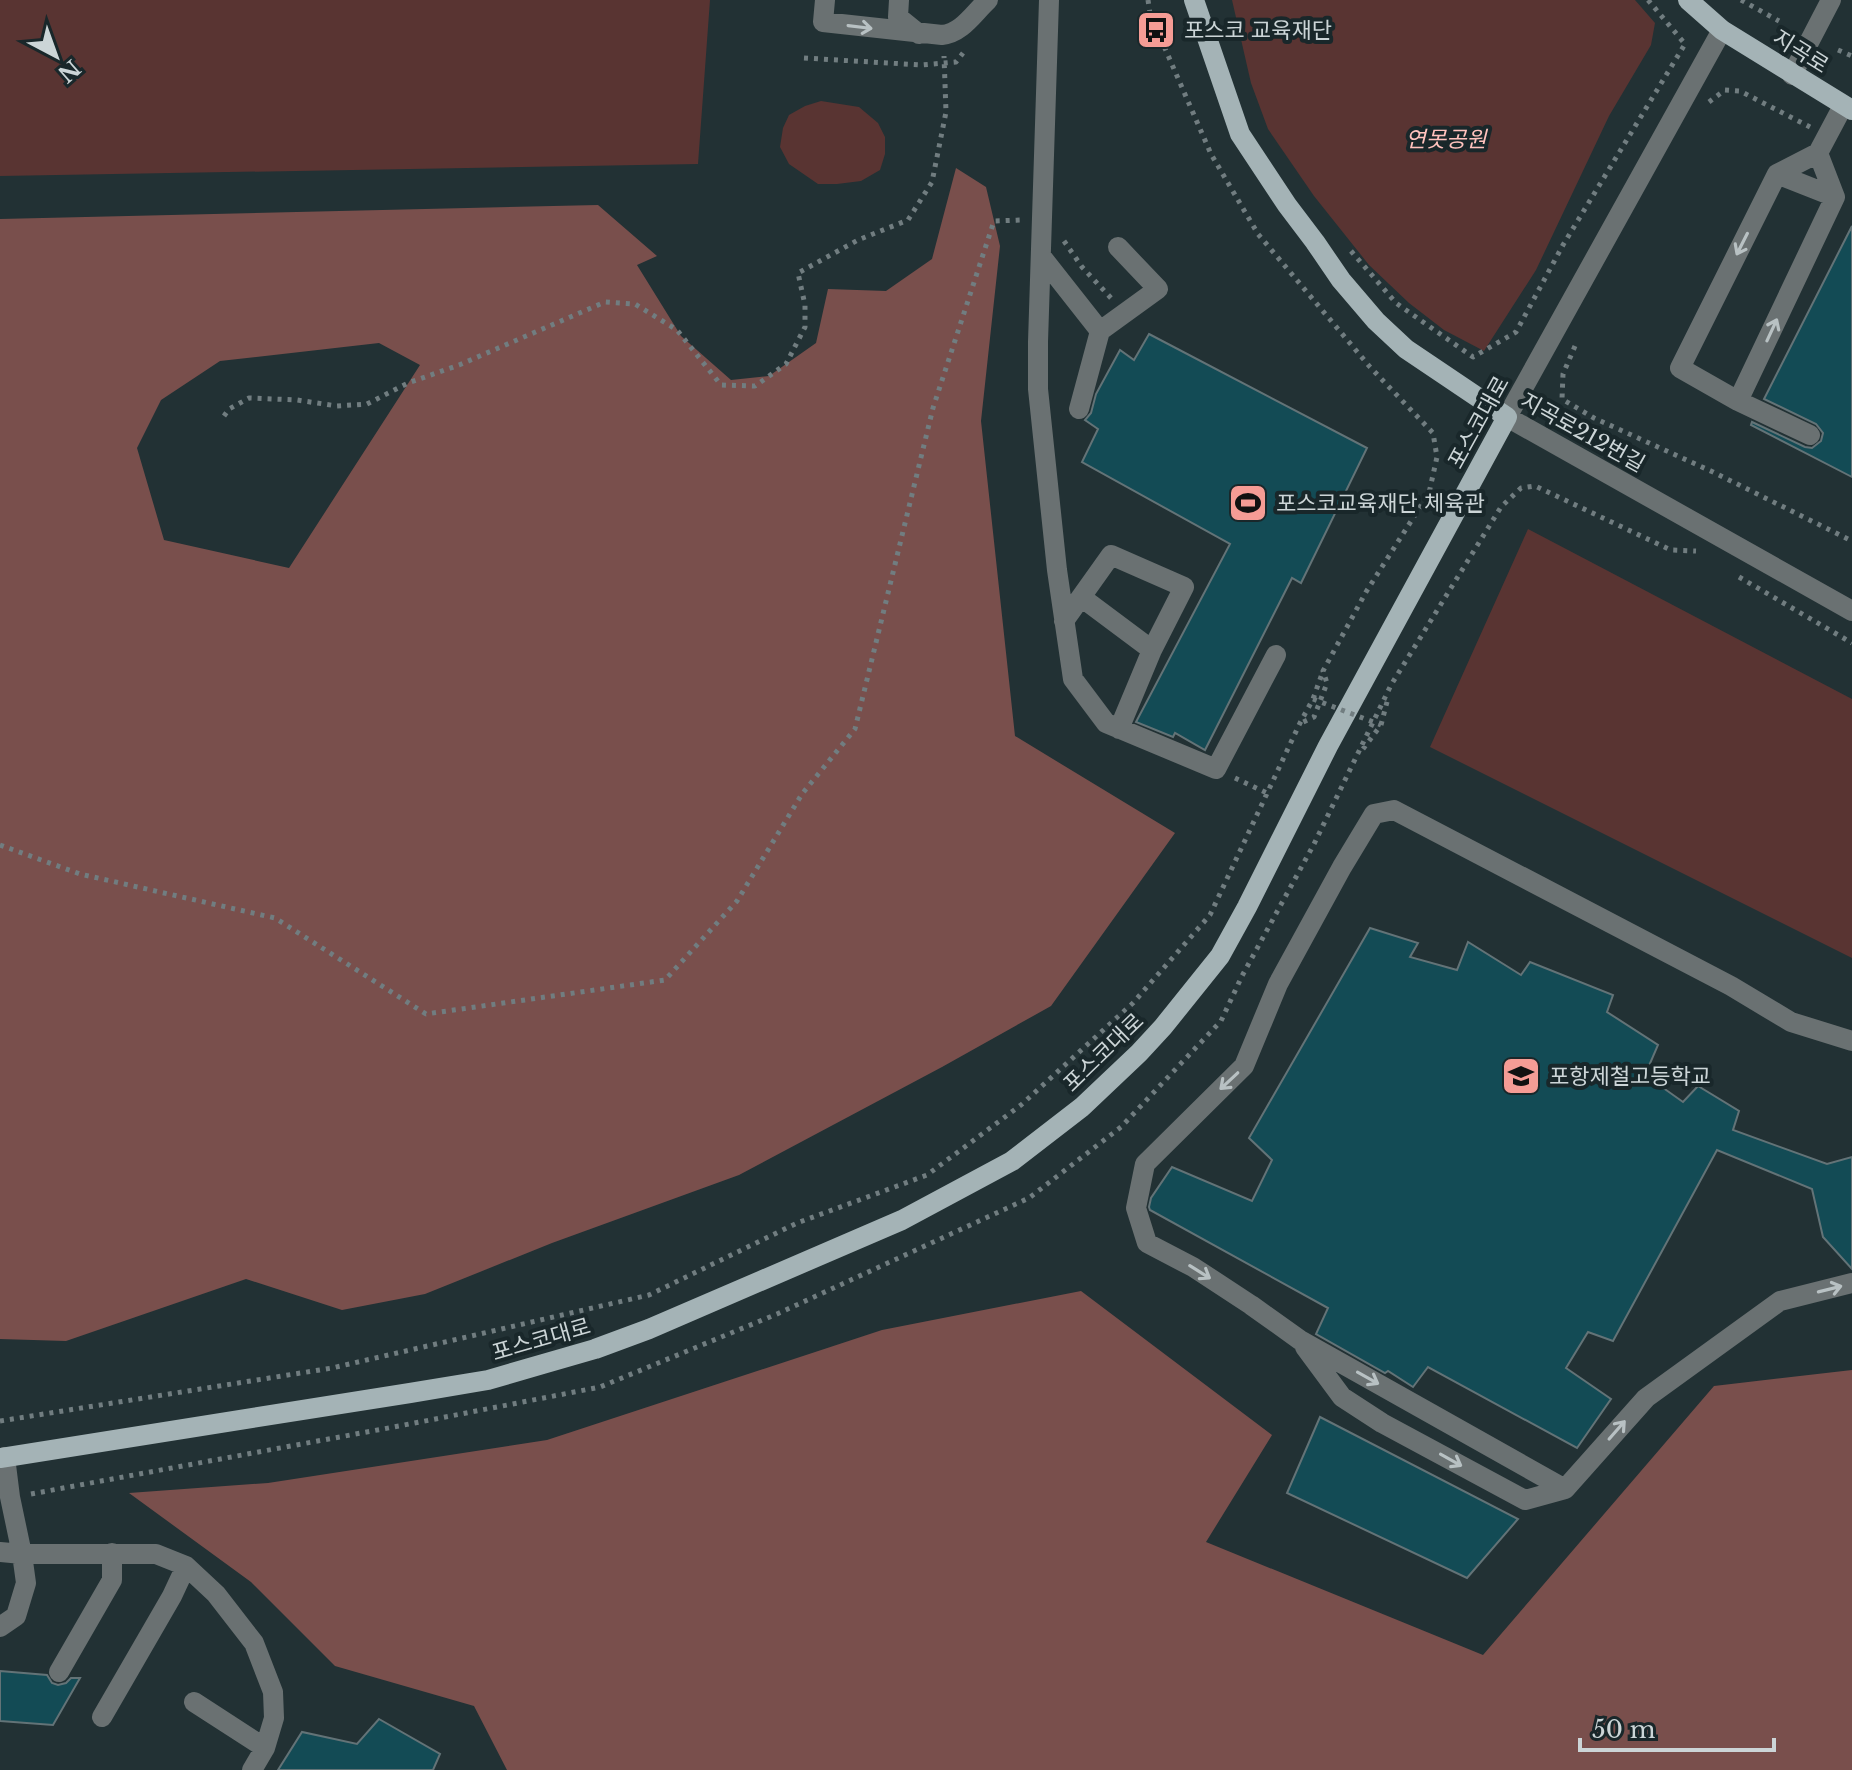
<svg xmlns="http://www.w3.org/2000/svg" width="1852" height="1770" viewBox="0 0 1852 1770" font-family="'Libre Baskerville','Noto Sans KR',serif">
	<style>
		.green { fill: #593432 }
		.forest { fill: #794f4c; fill-rule: evenodd }
		.building { fill: #134b55; stroke: #637377; stroke-width: 2 }
		.lines { fill: none; stroke-linecap: round; stroke-linejoin: round }
		.path { stroke: #717d80; stroke-width: 5; stroke-dasharray: 4 6; stroke-linecap: butt }
		.minor { stroke: #6a7172; stroke-width: 20 }
		.major { stroke: #a4b3b6; stroke-width: 20 }
		.path-bridge { stroke: #717d80; stroke-width: 5; stroke-dasharray: 4 6; stroke-linecap: butt }
		.oneway { stroke: #b8c1c3 }
		.labels { text-anchor: middle; stroke-width: 8; stroke-linejoin: round; paint-order: stroke }
		.poi-label { font-size: 22px; fill: #ccd5d7; stroke: #19272a; text-anchor: start }
		.street-label { font-size: 22px; fill: #ccd5d7; stroke: #19272a }
		.park-label { font-size: 22px; font-style: italic; fill: #ffc2bd; stroke: #19272a }
	</style>
	<rect width="100%" height="100%" fill="#223134"/>
	<!-- green -->
	<path class="green" d="M 0,0 L 710,0 L 698,164 L 0,176 Z
		M 1232,0 L 1635,0 L 1655,23 L 1651,45 L 1609,116 L 1536,270 L 1484,351 L 1444,330 L 1409,303 L 1369,265 L 1314,196 L 1268,129 L 1251,83 Z
		M 821,101 L 859,107 L 878,123 L 885,137 L 885,154 L 880,170 L 861,181 L 837,184 L 818,184 L 789,164 L 780,147 L 783,128 L 789,115 L 805,106 Z
		M 1528,529 L 1852,699 L 1852,958 L 1430,747 Z"/>
	<!-- forest -->
	<path class="forest" d="M 956,168 L 986,187 L 1000,246 L 981,421 L 1015,736 L 1175,833 L 1051,1006 L 942,1067 L 739,1175 L 552,1243 L 425,1294 L 342,1310 L 246,1279 L 66,1341 L 0,1339 L 0,219 L 598,205 L 657,256 L 637,265 L 681,336 L 731,380 L 769,376 L 816,343 L 828,289 L 886,291 L 932,259 ZM 379,343 L 420,365 L 289,568 L 164,540 L 137,448 L 161,400 L 220,361 Z
		M 1081,1291 L 1272,1435 L 1206,1542 L 1483,1655 L 1714,1386 L 1852,1370 L 1852,1770 L 507,1770 L 474,1706 L 335,1666 L 251,1582 L 129,1493 L 268,1483 L 547,1440 L 882,1330 Z"/>
	<!-- building -->
	<path class="building" d="M 1852,226 L 1852,477 L 1751,425 L 1752,422 L 1805,447 L 1812,448 L 1821,441 L 1823,433 L 1816,424 L 1764,399 Z
		M 1149,334 L 1367,448 L 1301,583 L 1292,578 L 1205,750 L 1175,733 L 1173,737 L 1136,722 L 1230,544 L 1082,462 L 1098,429 L 1085,420 L 1091,413 L 1096,394 L 1120,350 L 1134,360 Z
		M 1370,928 L 1418,943 L 1410,957 L 1457,970 L 1468,942 L 1521,975 L 1530,962 L 1613,995 L 1607,1012 L 1658,1045 L 1645,1075 L 1683,1102 L 1698,1086 L 1739,1111 L 1733,1130 L 1827,1164 L 1852,1157 L 1852,1269 L 1823,1237 L 1812,1189 L 1717,1150 L 1613,1341 L 1588,1332 L 1566,1368 L 1611,1399 L 1577,1448 L 1428,1367 L 1413,1387 L 1388,1371 L 1385,1373 L 1316,1334 L 1328,1308 L 1150,1210 L 1149,1207 L 1151,1198 L 1172,1167 L 1252,1201 L 1272,1160 L 1249,1138 Z
		M 1320,1417 L 1518,1519 L 1467,1578 L 1287,1493 Z
		M 0,1671 L 47,1675 L 52,1683 L 58,1685 L 66,1683 L 71,1678 L 80,1678 L 53,1725 L 0,1721 Z
		M 379,1719 L 440,1754 L 433,1770 L 278,1770 L 302,1732 L 357,1744 Z"/>
	<g class="lines">
		<!-- path -->
		<path class="path" d="M 1148,0 L 1150,14 L 1211,154 L 1258,234 L 1370,367 L 1433,433 L 1437,457 L 1429,493 L 1366,592 L 1323,671 L 1327,683 L 1314,717 L 1301,723
			M 1741,0 L 1779,21
			M 1838,50 L 1852,56
			M 804,58 L 921,65 L 956,62 L 963,53
			M 1709,102 L 1725,90 L 1740,91 L 1810,127
			M 1064,241 L 1082,267 L 1111,298
			M 1351,251 L 1396,303 L 1473,357 L 1516,332 L 1563,245 L 1685,44 L 1648,0
			M 1575,346 L 1563,374 L 1562,399 L 1594,418 L 1713,472 L 1852,541
			M 224,416 L 229,409 L 249,398 L 297,400 L 337,406 L 367,404 L 408,383 L 459,365 L 605,302 L 635,304 L 677,330 L 721,385 L 755,386 L 786,364 L 805,327 L 805,305 L 798,273 L 858,240 L 908,220 L 932,182 L 946,112 L 944,56
			M 1739,577 L 1852,643
			M 1363,749 L 1381,725 L 1388,698
			M 1235,778 L 1267,793
			M 0,845 L 80,874 L 275,918 L 426,1014 L 665,980 L 737,901 L 802,794 L 855,729 L 933,408 L 994,221 L 1023,220
			M 0,1421 L 332,1368 L 649,1295 L 797,1223 L 927,1175 L 1021,1105 L 1133,1003 L 1210,915 L 1300,723 L 1313,699 L 1323,671
			M 31,1494 L 399,1426 L 600,1387 L 777,1314 L 1029,1198 L 1121,1127 L 1221,1021 L 1242,976 L 1314,844 L 1391,685 L 1501,507 L 1521,488 L 1535,486 L 1671,550 L 1696,551"/>
		<!-- minor -->
		<path class="minor" d="M 825,0 L 823,22 L 942,35 C 962,33 973,14 988,0
			M 899,0 L 898,17 L 919,34
			M 1049,0 L 1038,342 L 1038,389 L 1057,570 L 1073,679 L 1106,723 L 1216,769 L 1276,655
			M 1722,30 L 1507,417 L 1852,611
			M 1792,75 L 1831,0
			M 1777,174 L 1835,197
			M 1041,256 L 1100,331 L 1158,289 L 1118,247
			M 1738,401 L 1835,197 L 1818,153
			M 1079,409 L 1100,331
			M 1810,435 L 1738,401 L 1680,368 L 1777,174 L 1818,153 L 1843,106
			M 1064,621 L 1111,555 L 1184,587 L 1152,650 L 1081,597
			M 1119,729 L 1152,650
			M 1305,1347 L 1342,1397 L 1382,1423 L 1525,1500 L 1565,1489 L 1646,1398 L 1780,1301 L 1852,1283
			M 1565,1489 L 1300,1340 L 1251,1305 L 1193,1267 L 1147,1243 L 1136,1208 L 1145,1164 L 1244,1066 L 1278,984 L 1342,867 L 1374,814 L 1394,810 L 1731,986 L 1791,1022 L 1852,1041
			M 0,1552 L 22,1554 L 156,1554 L 186,1566 L 216,1594 L 254,1643 L 273,1692 L 274,1718 L 265,1748 L 252,1770
			M 0,1627 L 16,1616 L 26,1583 L 22,1554 L 10,1497 L 5,1457
			M 59,1672 L 112,1580 L 112,1553
			M 194,1702 L 265,1748
			M 102,1717 L 172,1596 L 186,1566"/>
		<!-- major -->
		<path class="major" d="M 1688,0 L 1722,30 L 1852,110
			M 0,1458 L 410,1393 L 488,1380 L 543,1364 L 595,1349 L 649,1329 L 902,1220 L 1012,1161 L 1082,1107 L 1139,1053 L 1163,1027 L 1220,956 L 1247,907 L 1328,746 L 1507,417 L 1406,349 L 1376,321 L 1341,280 L 1315,242 L 1287,205 L 1240,134 L 1194,0"/>
		<!-- path-bridge -->
		<path class="path-bridge" d="M 1313,699 L 1381,725"/>
	</g>
	<!-- one-way arrows -->
	<defs><path id="oneway-shaft" d="M-6 0H5M1.5-3L5.5 0L1.5 3" fill="none" stroke-width="1.6" stroke-linecap="round" stroke-linejoin="round" transform="scale(2)"/></defs>
	<g class="oneway">
		<use href="#oneway-shaft" transform="translate(860 27) rotate(7)"/>
		<use href="#oneway-shaft" transform="translate(1742 244) rotate(117)"/>
		<use href="#oneway-shaft" transform="translate(1772 330) rotate(-65)"/>
		<use href="#oneway-shaft" transform="translate(1229 1081) rotate(137)"/>
		<use href="#oneway-shaft" transform="translate(1200 1272) rotate(32)"/>
		<use href="#oneway-shaft" transform="translate(1830 1289) rotate(-14)"/>
		<use href="#oneway-shaft" transform="translate(1368 1378) rotate(29)"/>
		<use href="#oneway-shaft" transform="translate(1617 1430) rotate(-49)"/>
		<use href="#oneway-shaft" transform="translate(1451 1460) rotate(29)"/>
	</g>
	<!-- icons -->
	<defs>
		<g id="bus-square" transform="scale(2)"><rect x="-9" y="-9" width="18" height="18" rx="4" fill="#f59c95" stroke="#19272a"/><path d="M-5-6H5V4H4V6H2V4H-2V6H-4V4H-5ZM-3.5-4V0h7V-4ZM-3.5 1.2v1.5H-2V1.2ZM2 1.2v1.5H3.5V1.2Z" fill="#111"/></g>
		<g id="stadium-square" transform="scale(2)"><rect x="-9" y="-9" width="18" height="18" rx="4" fill="#f59c95" stroke="#19272a"/><path d="M0-5a6.5 5 0 1 0 0 10a6.5 5 0 1 0 0-10ZM-3.5-1.8h7v3.6h-7Z" fill="#111"/></g>
		<g id="school-square" transform="scale(2)"><rect x="-9" y="-9" width="18" height="18" rx="4" fill="#f59c95" stroke="#19272a"/><path d="M0-5L7-2L0 1L-7-2ZM-4 1L0 2.5L4 1V4Q0 6-4 4Z" fill="#111"/></g>
	</defs>
	<g fill-rule="evenodd">
		<use href="#bus-square" x="1156" y="30"/>
		<use href="#stadium-square" x="1248" y="503"/>
		<use href="#school-square" x="1521" y="1076"/>
	</g>
	<g class="labels">
		<!-- poi labels -->
		<g class="poi-label">
			<text x="1184" y="38">포스코 교육재단</text>
			<text x="1276" y="511">포스코교육재단 체육관</text>
			<text x="1549" y="1084">포항제철고등학교</text>
		</g>
		<!-- street labels -->
		<g class="street-label">
			<text transform="translate(1801 51) rotate(32)" y="8">지곡로</text>
			<text transform="translate(1478 422) rotate(-61)" y="8">포스코대로</text>
			<text transform="translate(1583 432) rotate(29)" y="8">지곡로212번길</text>
			<text transform="translate(1103 1052) rotate(-44)" y="8">포스코대로</text>
			<text transform="translate(541 1339) rotate(-16)" y="8">포스코대로</text>
		</g>
		<!-- park labels -->
		<g class="park-label">
			<text x="1446" y="147">연못공원</text>
		</g>
	</g>
	<!-- north arrow -->
	<g transform="translate(56 56) rotate(139)" stroke="#19272a" stroke-width="6" paint-order="stroke">
	<path d="M0-6L14 30L0 20L-14 30Z" fill="#ccd5d7"/>
	<text y="-12" font-size="22" font-weight="bold" text-anchor="middle" fill="#ccd5d7">N</text>
	</g>
	<!-- scale -->
	<path d="M1580 1738v12h194v-12" fill="none" stroke="#ccd5d7" stroke-width="4"/>
	<text x="1592" y="1738" font-size="24" fill="#ccd5d7" stroke="#19272a" stroke-width="6" paint-order="stroke">50 m</text>
</svg>
